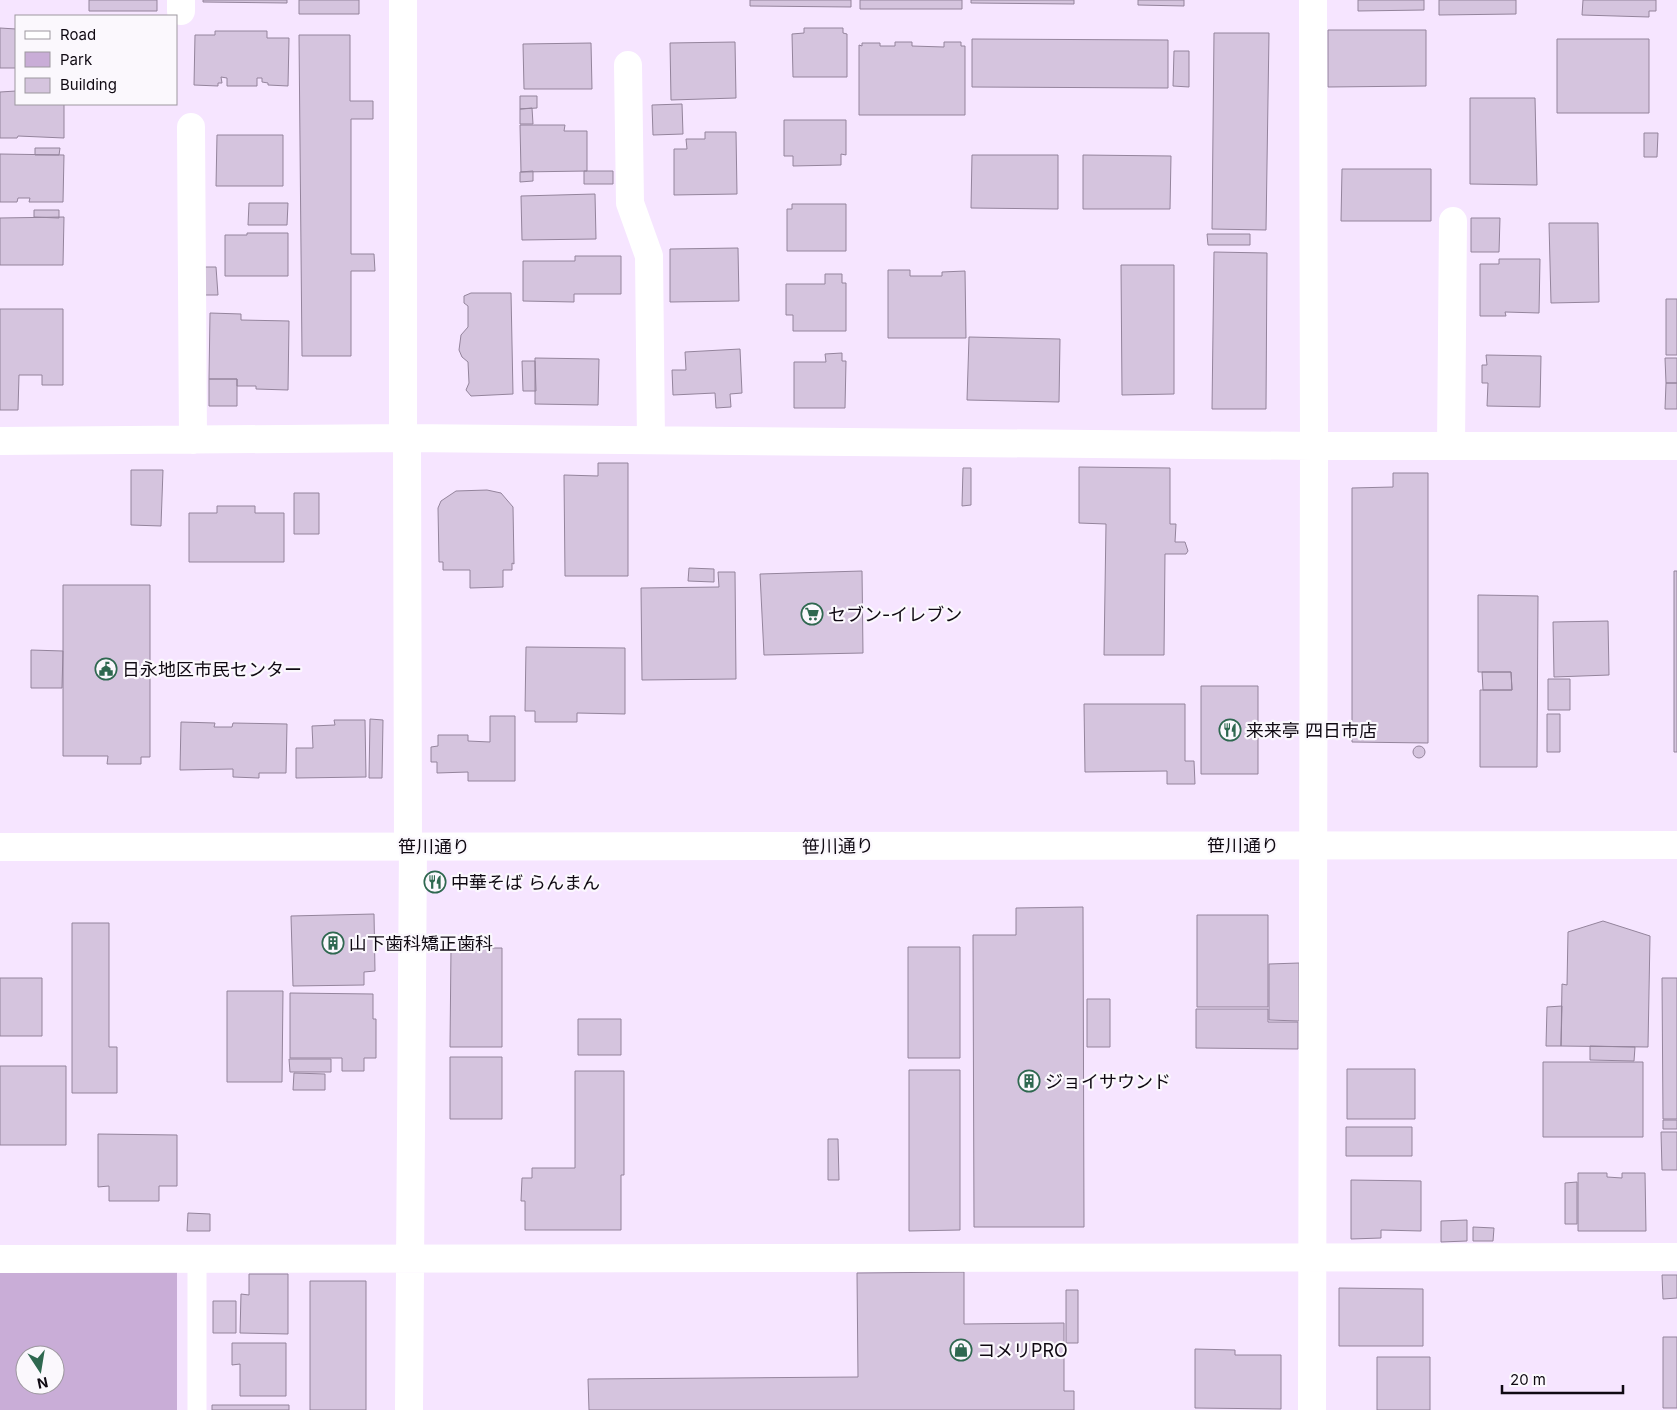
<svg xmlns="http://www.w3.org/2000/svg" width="1677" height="1410" viewBox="0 0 1677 1410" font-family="Inter,'Noto Sans JP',sans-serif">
	<rect width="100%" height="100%" fill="#f6e5ff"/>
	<path fill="#c9add7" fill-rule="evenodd" d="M 0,1271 L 177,1271 L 177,1410 L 0,1410 ZM 25,1355 L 55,1355 L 55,1385 L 25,1385 Z"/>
	<path fill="#d5c4de" stroke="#94849c" d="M 89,0 L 157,0 L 157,11 L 89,11 Z
		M 203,0 L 287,0 L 287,3 L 203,2 Z
		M 299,0 L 359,0 L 359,14 L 299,14 Z
		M 750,0 L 851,0 L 851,7 L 750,6 Z
		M 860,0 L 962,0 L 962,9 L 860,9 Z
		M 971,0 L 1074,0 L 1074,4 L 971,3 Z
		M 1138,0 L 1184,0 L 1184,6 L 1138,5 Z
		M 1358,0 L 1424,0 L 1424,10 L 1358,11 Z
		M 1439,0 L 1516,0 L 1516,14 L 1439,15 Z
		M 1583,0 L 1656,0 L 1656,11 L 1649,11 L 1649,17 L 1582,15 Z
		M 0,28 L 16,29 L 16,68 L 0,68 Z
		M 804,28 L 843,28 L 843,33 L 847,34 L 847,77 L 793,77 L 792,34 L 804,33 Z
		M 1328,30 L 1426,30 L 1426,86 L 1328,87 Z
		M 215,31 L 267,31 L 267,38 L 289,38 L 288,86 L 268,85 L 268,83 L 262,82 L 262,78 L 257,78 L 257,86 L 227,86 L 227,78 L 221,77 L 222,83 L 218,83 L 218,86 L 194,85 L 195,35 L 215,35 Z
		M 1214,33 L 1269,33 L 1266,230 L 1212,229 Z
		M 299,35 L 350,35 L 350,101 L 373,101 L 373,119 L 351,119 L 351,254 L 374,254 L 375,271 L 351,271 L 351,356 L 302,356 Z
		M 972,39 L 1168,40 L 1168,88 L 972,87 Z
		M 1557,39 L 1649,39 L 1649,113 L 1557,113 Z
		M 735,42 L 736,98 L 671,100 L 670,43 Z
		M 895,42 L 912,42 L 912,46 L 944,47 L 944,42 L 961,42 L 961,46 L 965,46 L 965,115 L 859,115 L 859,45 L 862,46 L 862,43 L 880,43 L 880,46 L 895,46 Z
		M 591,43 L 592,89 L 524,89 L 523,44 Z
		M 1174,51 L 1189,51 L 1189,87 L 1173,86 Z
		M 16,91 L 16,104 L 64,104 L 64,138 L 18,136 L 17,138 L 0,138 L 0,92 Z
		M 520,96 L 537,96 L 537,108 L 520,109 Z
		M 1470,98 L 1535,98 L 1537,185 L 1470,184 Z
		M 682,104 L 683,134 L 653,135 L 652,105 Z
		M 532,108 L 533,124 L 520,124 L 520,109 Z
		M 784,120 L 846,120 L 846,155 L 841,154 L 841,165 L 793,166 L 793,156 L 784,156 Z
		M 520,125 L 565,125 L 564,131 L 587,131 L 587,171 L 521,172 Z
		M 705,132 L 736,132 L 737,194 L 674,195 L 674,149 L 687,149 L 686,139 L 705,139 Z
		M 1644,133 L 1658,133 L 1657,157 L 1644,157 Z
		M 217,135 L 283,135 L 283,186 L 216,186 Z
		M 35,148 L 60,148 L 59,155 L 35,155 Z
		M 0,154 L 64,155 L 63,202 L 29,202 L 30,198 L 18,198 L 17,202 L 0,202 Z
		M 972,155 L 1058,155 L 1058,209 L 971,208 Z
		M 1083,155 L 1171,156 L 1170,209 L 1083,209 Z
		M 1342,169 L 1431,169 L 1431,221 L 1341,221 Z
		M 533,171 L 533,181 L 520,182 L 520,172 Z
		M 584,171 L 613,171 L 613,184 L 584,184 Z
		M 595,194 L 596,239 L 522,240 L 521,196 Z
		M 249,203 L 288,203 L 287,225 L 248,225 Z
		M 792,204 L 846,204 L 846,251 L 787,251 L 787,209 L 792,209 Z
		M 34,210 L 59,210 L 59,218 L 34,217 Z
		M 64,217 L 63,265 L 0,265 L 0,218 Z
		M 1471,218 L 1500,218 L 1499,252 L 1471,252 Z
		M 1549,223 L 1598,223 L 1599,302 L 1551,303 Z
		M 247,233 L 288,233 L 288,276 L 225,276 L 225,235 L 247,235 Z
		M 1207,234 L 1250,234 L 1250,245 L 1208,245 Z
		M 738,248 L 739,301 L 670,302 L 670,249 Z
		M 1214,252 L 1267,253 L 1266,409 L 1212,409 Z
		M 575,256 L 621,256 L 621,294 L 574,294 L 574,302 L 523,301 L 523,261 L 575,261 Z
		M 1499,259 L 1540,259 L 1539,313 L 1505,312 L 1506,316 L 1480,316 L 1480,264 L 1499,264 Z
		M 1121,265 L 1174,265 L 1174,394 L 1122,395 Z
		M 202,267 L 216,267 L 218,295 L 204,295 Z
		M 888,270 L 910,270 L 910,276 L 942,276 L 942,272 L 965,271 L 966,338 L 888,338 Z
		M 825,274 L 842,274 L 842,283 L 846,283 L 846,331 L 793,331 L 793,315 L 786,315 L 786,284 L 825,284 Z
		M 511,293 L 513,394 L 471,396 L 466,390 L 469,383 L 468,362 L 462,357 L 459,350 L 461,335 L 468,327 L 468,306 L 464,303 L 464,296 L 471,293 Z
		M 1666,299 L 1677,299 L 1677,355 L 1666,355 Z
		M 0,309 L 63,309 L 63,385 L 42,385 L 42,375 L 19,375 L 18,410 L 0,410 Z
		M 210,313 L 241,314 L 241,320 L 289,321 L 288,390 L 256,389 L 256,386 L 237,386 L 237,379 L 209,379 Z
		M 969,337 L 1060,339 L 1059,402 L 967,400 Z
		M 740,349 L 742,393 L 730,394 L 731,407 L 716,408 L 715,393 L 673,395 L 672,370 L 686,370 L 685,352 Z
		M 842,353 L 842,361 L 846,361 L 845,408 L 794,408 L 794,362 L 826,362 L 825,354 Z
		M 1486,355 L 1541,356 L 1540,407 L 1487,406 L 1488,383 L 1482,383 L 1482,365 L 1487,365 Z
		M 535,358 L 599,359 L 598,405 L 535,404 Z
		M 1665,358 L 1677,358 L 1677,383 L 1666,383 Z
		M 522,361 L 535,361 L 536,391 L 523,391 Z
		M 209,379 L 237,379 L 237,406 L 209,406 Z
		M 1666,383 L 1677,383 L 1677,409 L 1665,409 Z
		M 598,463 L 628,463 L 628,576 L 565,576 L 564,475 L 598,476 Z
		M 1079,467 L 1170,468 L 1170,524 L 1176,524 L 1175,542 L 1185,542 L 1188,551 L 1186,554 L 1165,554 L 1164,655 L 1104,655 L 1106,524 L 1079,523 Z
		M 963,468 L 971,468 L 971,505 L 962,506 Z
		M 131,470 L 163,470 L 161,526 L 131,525 Z
		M 1393,473 L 1428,473 L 1428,743 L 1352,742 L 1352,488 L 1393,487 Z
		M 487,490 L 501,493 L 513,507 L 514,564 L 512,563 L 512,570 L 503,570 L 503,587 L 470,588 L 470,570 L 443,570 L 443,562 L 439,562 L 438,508 L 441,501 L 456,491 Z
		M 294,493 L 319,493 L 319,534 L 294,534 Z
		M 217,506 L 255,506 L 255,513 L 284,513 L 284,562 L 189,562 L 189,513 L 217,513 Z
		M 689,568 L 714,569 L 714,582 L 688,581 Z
		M 862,571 L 863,653 L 764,655 L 760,574 Z
		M 1674,571 L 1677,571 L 1677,752 L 1674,752 Z
		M 718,572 L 735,572 L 736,679 L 642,680 L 641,588 L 719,587 Z
		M 63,585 L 150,585 L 150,757 L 141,757 L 141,764 L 107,764 L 108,756 L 63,756 Z
		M 1478,595 L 1538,596 L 1537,767 L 1480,767 L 1480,690 L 1512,690 L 1511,672 L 1478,672 Z
		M 1608,621 L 1609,675 L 1554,677 L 1553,622 Z
		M 526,647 L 625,648 L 625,714 L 577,713 L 577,722 L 535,722 L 535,711 L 525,711 Z
		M 31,650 L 63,651 L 62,688 L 31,688 Z
		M 1482,672 L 1511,672 L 1512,690 L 1483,690 Z
		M 1548,679 L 1570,679 L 1570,710 L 1548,710 Z
		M 1201,686 L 1258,686 L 1258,774 L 1201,774 Z
		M 1084,704 L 1185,704 L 1185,761 L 1194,761 L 1195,784 L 1167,784 L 1167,771 L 1085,772 Z
		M 1547,714 L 1560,714 L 1560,752 L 1547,752 Z
		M 490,716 L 515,716 L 515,781 L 468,781 L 468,772 L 437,773 L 437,762 L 431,762 L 431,747 L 438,746 L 438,735 L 468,735 L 468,741 L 490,742 Z
		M 370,719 L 383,720 L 382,778 L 369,778 Z
		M 334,720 L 365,720 L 366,777 L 296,778 L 296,748 L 313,748 L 312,726 L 335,725 Z
		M 181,722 L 215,723 L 214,727 L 232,727 L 233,723 L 287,724 L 286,773 L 259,773 L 259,778 L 233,777 L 233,769 L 180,770 Z
		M1413 752a6 6 0 1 1 12 0a6 6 0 1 1-12 0Z
		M 1083,907 L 1084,1227 L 974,1227 L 973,935 L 1016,935 L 1016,908 Z
		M 374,914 L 375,971 L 364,972 L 364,985 L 293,986 L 291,916 Z
		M 1197,915 L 1268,915 L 1268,1007 L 1197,1007 Z
		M 1603,921 L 1650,936 L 1648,1047 L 1561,1046 L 1562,984 L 1567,985 L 1568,932 Z
		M 72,923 L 109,923 L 109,1047 L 117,1047 L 117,1093 L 72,1093 Z
		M 908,947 L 960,947 L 960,1058 L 908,1058 Z
		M 451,948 L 502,948 L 502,1047 L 450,1047 Z
		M 1299,963 L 1299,1021 L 1269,1020 L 1269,964 Z
		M 0,978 L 42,978 L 42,1036 L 0,1036 Z
		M 1662,978 L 1677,978 L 1677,1119 L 1663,1119 Z
		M 227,991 L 283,991 L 282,1082 L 227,1082 Z
		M 290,993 L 373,994 L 373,1019 L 376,1019 L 376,1058 L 364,1058 L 364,1071 L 342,1071 L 342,1058 L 290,1058 Z
		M 1087,999 L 1110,999 L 1110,1047 L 1087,1047 Z
		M 1562,1006 L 1561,1046 L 1546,1046 L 1547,1007 Z
		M 1196,1009 L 1268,1009 L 1268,1022 L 1298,1022 L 1298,1049 L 1196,1048 Z
		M 578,1019 L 621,1019 L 621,1055 L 578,1055 Z
		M 1590,1046 L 1635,1047 L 1634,1061 L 1590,1060 Z
		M 450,1057 L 502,1057 L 502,1119 L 450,1119 Z
		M 289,1059 L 331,1059 L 331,1072 L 290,1072 Z
		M 1543,1062 L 1643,1062 L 1643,1137 L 1543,1137 Z
		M 0,1066 L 66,1066 L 66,1145 L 0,1145 Z
		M 1347,1069 L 1415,1069 L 1415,1119 L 1347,1119 Z
		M 909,1070 L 960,1070 L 960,1230 L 909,1231 Z
		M 575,1071 L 624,1071 L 624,1175 L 621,1175 L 621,1230 L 525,1230 L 525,1201 L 521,1201 L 522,1178 L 532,1178 L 532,1168 L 575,1168 Z
		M 294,1073 L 325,1074 L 325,1090 L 293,1090 Z
		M 1663,1120 L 1677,1120 L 1677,1129 L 1663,1129 Z
		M 1346,1127 L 1412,1127 L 1412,1156 L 1346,1156 Z
		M 1661,1132 L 1677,1132 L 1677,1170 L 1662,1170 Z
		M 98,1134 L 177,1135 L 177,1186 L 159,1186 L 159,1201 L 109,1201 L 109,1186 L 98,1187 Z
		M 828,1139 L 838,1139 L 839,1180 L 828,1180 Z
		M 1578,1173 L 1607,1173 L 1607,1177 L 1622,1178 L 1622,1173 L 1645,1173 L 1646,1231 L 1578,1231 Z
		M 1351,1180 L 1421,1181 L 1421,1231 L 1381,1230 L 1381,1238 L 1351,1239 Z
		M 1577,1182 L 1577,1224 L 1565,1224 L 1565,1183 Z
		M 188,1213 L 210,1214 L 210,1231 L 187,1231 Z
		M 1467,1220 L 1467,1241 L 1441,1242 L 1441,1221 Z
		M 1473,1227 L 1494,1228 L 1493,1241 L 1473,1241 Z
		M 964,1272 L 964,1324 L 1064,1323 L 1064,1391 L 1074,1391 L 1074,1410 L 589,1410 L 588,1379 L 858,1377 L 857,1273 Z
		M 249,1274 L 288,1274 L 288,1334 L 240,1333 L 241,1294 L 249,1295 Z
		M 1662,1275 L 1677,1275 L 1677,1298 L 1663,1299 Z
		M 310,1281 L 366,1281 L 366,1410 L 310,1410 Z
		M 1339,1288 L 1423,1289 L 1423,1346 L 1339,1346 Z
		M 1066,1290 L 1078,1290 L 1078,1343 L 1066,1343 Z
		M 213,1301 L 236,1301 L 236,1333 L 213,1333 Z
		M 1663,1337 L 1677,1337 L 1677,1408 L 1663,1408 Z
		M 232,1343 L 286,1343 L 286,1396 L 240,1396 L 240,1364 L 232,1365 Z
		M 1195,1349 L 1235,1350 L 1235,1355 L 1281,1355 L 1281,1409 L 1195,1408 Z
		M 1377,1357 L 1430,1357 L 1430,1410 L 1377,1410 Z
		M 212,1405 L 289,1405 L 289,1410 L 212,1410 Z"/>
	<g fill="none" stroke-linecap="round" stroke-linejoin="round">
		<path stroke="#fff" stroke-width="19" d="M 197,1410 L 197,1260"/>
		<path stroke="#fff" stroke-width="28" d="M 181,11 L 181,0
			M 628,65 L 630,203 L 649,256 L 651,440
			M 191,127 L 193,440
			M 403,438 L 403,0
			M 407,438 L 408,846
			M 0,441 L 407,438 L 1314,446 L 1677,446
			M 1451,445 L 1453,221
			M 0,1259 L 1677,1257
			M 409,1410 L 413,846
			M 1312,1410 L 1314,446 L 1313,0"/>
		<path stroke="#fff" stroke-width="28" d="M 0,847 L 1677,845"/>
	</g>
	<defs>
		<g id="supermarket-ring" transform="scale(1.125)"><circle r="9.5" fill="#fbf8fd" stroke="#2f6850" stroke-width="1.5"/><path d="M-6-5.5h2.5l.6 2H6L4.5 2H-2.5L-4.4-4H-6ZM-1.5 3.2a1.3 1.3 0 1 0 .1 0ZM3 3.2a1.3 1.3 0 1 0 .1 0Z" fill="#2f6850"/></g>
		<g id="civic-ring" transform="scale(1.125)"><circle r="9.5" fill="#fbf8fd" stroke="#2f6850" stroke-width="1.5"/><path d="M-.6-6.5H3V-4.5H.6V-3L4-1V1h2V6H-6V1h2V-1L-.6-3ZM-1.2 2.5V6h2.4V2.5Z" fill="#2f6850"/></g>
		<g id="restaurant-ring" transform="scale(1.125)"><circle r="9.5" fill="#fbf8fd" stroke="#2f6850" stroke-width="1.5"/><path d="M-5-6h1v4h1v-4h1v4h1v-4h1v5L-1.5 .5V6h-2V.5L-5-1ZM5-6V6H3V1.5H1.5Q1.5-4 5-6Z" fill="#2f6850"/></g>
		<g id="building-ring" transform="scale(1.125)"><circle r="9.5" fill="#fbf8fd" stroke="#2f6850" stroke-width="1.5"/><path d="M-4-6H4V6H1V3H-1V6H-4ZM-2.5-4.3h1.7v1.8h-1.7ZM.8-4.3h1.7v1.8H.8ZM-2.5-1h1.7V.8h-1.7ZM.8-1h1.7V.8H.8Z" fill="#2f6850"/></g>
		<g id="shop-ring" transform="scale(1.125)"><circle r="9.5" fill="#fbf8fd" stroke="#2f6850" stroke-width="1.5"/><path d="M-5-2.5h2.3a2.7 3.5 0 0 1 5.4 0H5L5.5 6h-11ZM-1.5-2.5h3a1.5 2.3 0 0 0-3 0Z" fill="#2f6850"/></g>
	</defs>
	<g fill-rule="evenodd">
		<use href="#supermarket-ring" x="812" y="614"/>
		<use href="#civic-ring" x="106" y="669"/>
		<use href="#restaurant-ring" x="1230" y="730"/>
		<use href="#restaurant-ring" x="435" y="882"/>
		<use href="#building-ring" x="333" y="943"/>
		<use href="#building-ring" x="1029" y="1081"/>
		<use href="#shop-ring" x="961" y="1350"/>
	</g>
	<g text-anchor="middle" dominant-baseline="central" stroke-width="4.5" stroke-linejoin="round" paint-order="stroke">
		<g font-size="18" fill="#0f0912" stroke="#fbf8fd" text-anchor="start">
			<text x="828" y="614">セブン-イレブン</text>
			<text x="122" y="669">日永地区市民センター</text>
			<text x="1246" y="730">来来亭 四日市店</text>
			<text x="451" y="882">中華そば らんまん</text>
			<text x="349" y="943">山下歯科矯正歯科</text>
			<text x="1045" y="1081">ジョイサウンド</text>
			<text x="977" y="1350">コメリPRO</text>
		</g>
		<g font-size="18" fill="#0f0912" stroke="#fbf8fd">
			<text x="1243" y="845">笹川通り</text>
			<text x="434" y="846">笹川通り</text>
			<text transform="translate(838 846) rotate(-1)">笹川通り</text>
		</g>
	</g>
	<rect x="15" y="15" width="162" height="90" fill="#fbf8fd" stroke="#9d989f"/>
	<rect x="25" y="31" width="25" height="8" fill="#ffffff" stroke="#9d989f"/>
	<text x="60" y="40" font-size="15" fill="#0f0912">Road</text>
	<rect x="25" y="52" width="25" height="15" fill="#c9add7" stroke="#9d989f"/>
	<text x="60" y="65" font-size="15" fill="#0f0912">Park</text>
	<rect x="25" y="78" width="25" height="15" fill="#d5c4de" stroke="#9d989f"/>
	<text x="60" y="90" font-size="15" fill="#0f0912">Building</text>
	<g transform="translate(40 1370) rotate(168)"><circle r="24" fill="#fbf8fd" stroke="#9d989f"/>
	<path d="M0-4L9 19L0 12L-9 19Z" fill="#2f6850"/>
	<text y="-8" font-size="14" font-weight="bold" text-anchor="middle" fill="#0f0912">N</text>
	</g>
	<path d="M1502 1385v8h121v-8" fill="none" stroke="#0f0912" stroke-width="2.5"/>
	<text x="1510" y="1385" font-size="15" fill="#0f0912" stroke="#fbf8fd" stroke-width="4" paint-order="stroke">20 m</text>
</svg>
